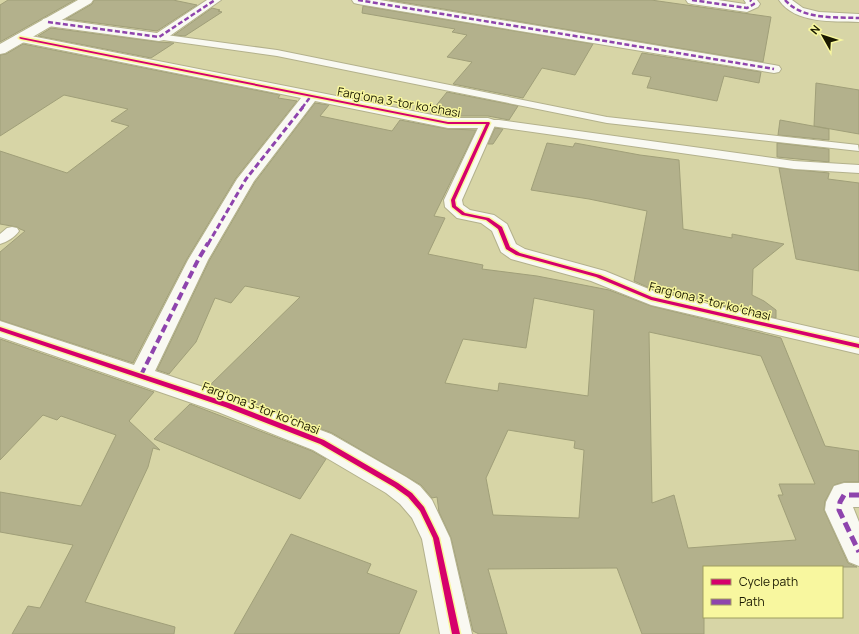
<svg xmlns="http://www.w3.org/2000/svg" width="859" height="634" viewBox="0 0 859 634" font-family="Manrope,sans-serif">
	<rect width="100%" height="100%" fill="#d7d5a6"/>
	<path fill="#b3b18c" stroke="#a09f79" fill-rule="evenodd" d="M 8,0 L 75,0 L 0,42 L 0,5 Z
		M 94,0 L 173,0 L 197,5 L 157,31 L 66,19 L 92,4 Z
		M 389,0 L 651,0 L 771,17 L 763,62 Z
		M 363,6 L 593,44 L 575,75 L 542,68 L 523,98 L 453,84 L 472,62 L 447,57 L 467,35 L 452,32 L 455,29 L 362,13 Z
		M 212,8 L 220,10 L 218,11 L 222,12 L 185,36 L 174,35 Z
		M 51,28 L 159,42 L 174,43 L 151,58 L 38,36 Z
		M 23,44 L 280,95 L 278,98 L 297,101 L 236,178 L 187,259 L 133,363 L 0,320 L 0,252 L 25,231 L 20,229 L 17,227 L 0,224 L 0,151 L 67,173 L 129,126 L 111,121 L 128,109 L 64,95 L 0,136 L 0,55 L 6,54 Z
		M 642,53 L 761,72 L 759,83 L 724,76 L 717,101 L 649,88 L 647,88 L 651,77 L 632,74 Z
		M 816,83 L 859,90 L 859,134 L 814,126 Z
		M 447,92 L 518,106 L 509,120 L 488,116 L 448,116 L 430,113 Z
		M 315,103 L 329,105 L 320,116 L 392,131 L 400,120 L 448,129 L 476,130 L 434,216 L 445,218 L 428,254 L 483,265 L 482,269 L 537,276 L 609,290 L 651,306 L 781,338 L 825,446 L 859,451 L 859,482 L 844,482 L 834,485 L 825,501 L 824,510 L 848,563 L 857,567 L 704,567 L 704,634 L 642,634 L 617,568 L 488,569 L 507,634 L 479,634 L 473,631 L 451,538 L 439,512 L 437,497 L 432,498 L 421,485 L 332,433 L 208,387 L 300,297 L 245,286 L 231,303 L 215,298 L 196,342 L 169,374 L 157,370 L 209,261 L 255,182 ZM 534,298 L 594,310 L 588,396 L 499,383 L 498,391 L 445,383 L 463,339 L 526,348 ZM 649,332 L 761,356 L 815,484 L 779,484 L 783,495 L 778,495 L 796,540 L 688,548 L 674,495 L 652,503 ZM 508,430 L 575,441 L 574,448 L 584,450 L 579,518 L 493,515 L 486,478 Z
		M 780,120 L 829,129 L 829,140 L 778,135 Z
		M 495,128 L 503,129 L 493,144 L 488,144 Z
		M 547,143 L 573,147 L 575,143 L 640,155 L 679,160 L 683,229 L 732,238 L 732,234 L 784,244 L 753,269 L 752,295 L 764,301 L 776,310 L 776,318 L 656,291 L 634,281 L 647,211 L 589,199 L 531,190 Z
		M 777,143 L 829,149 L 829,162 L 777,157 Z
		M 779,168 L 829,173 L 828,179 L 859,183 L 859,271 L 796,259 Z
		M 0,339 L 154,392 L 129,421 L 160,450 L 153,448 L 148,467 L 85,602 L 175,627 L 174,634 L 12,634 L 28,606 L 40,608 L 73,545 L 0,532 L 0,492 L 81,506 L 116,435 L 61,416 L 57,420 L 43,415 L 0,460 Z
		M 190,404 L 312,451 L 326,459 L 300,499 L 154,439 Z
		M 291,534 L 371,564 L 367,573 L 417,591 L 399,634 L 234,634 Z"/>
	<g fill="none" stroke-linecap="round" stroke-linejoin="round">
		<g stroke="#b3b18c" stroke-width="2">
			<path id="lane" d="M 159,34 L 277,50 L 607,117 L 858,145 L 859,151 L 607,123 L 277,56 L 156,39 L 154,37 Z
				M 488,120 L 499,120 L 794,161 L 859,165 L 859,173 L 794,169 L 484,125 L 483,123 L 484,121 Z
				M 12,227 L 17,228 L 19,231 C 15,237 7,242 0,244 L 0,234 L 7,228 Z"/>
		</g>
		<g stroke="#b3b18c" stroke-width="2">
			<path id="street" d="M 207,0 L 221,0 L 164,40 L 159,41 L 48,26 L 43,25 L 42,22 L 43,19 L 48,18 L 157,33 Z
				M 352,0 L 380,0 L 774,65 L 779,66 L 781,69 L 779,72 L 774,73 L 358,4 L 354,3 Z
				M 686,0 L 718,0 L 745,4 L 746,3 L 744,0 L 757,0 L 760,4 L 758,7 L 747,12 L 692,4 L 688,3 Z
				M 779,0 L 792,0 L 803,8 L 819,12 L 859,14 L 859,22 C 833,21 795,24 779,0 Z
				M 21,34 L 448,118 L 488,118 L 494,120 L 496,123 L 462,200 L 463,205 L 470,210 L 494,215 L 507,224 L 516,244 L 525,249 L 605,271 L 656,292 L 859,338 L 859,354 L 651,305 L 591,281 L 511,259 L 501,252 L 492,231 L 481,223 L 457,218 L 445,207 L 444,200 L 478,128 L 448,128 L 315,101 L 254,181 L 208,260 L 155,371 L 236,398 L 331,434 L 406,477 L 420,486 L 432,500 L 450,538 L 472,634 L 440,634 L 422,539 L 412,518 L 400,504 L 386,493 L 313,450 L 218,412 L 0,337 L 0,321 L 134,365 L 188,260 L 237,179 L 301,98 L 16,41 L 14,38 L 16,35 Z
				M 844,483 L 859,483 L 859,507 L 853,507 L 859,522 L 859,566 L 849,562 L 825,510 L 826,502 L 834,486 Z"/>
		</g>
		<g stroke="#b3b18c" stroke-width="2">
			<path id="secondary" d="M 78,0 L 93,0 L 91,3 L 5,53 L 0,54 L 0,44 Z"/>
		</g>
		<use href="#lane" fill="#f9f9f2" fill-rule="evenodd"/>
		<use href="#street" fill="#f9f9f2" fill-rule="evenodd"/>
		<use href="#secondary" fill="#f9f9f2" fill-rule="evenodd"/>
		<path stroke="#8e44ad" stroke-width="2.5" stroke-dasharray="5 2.5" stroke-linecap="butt" d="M 358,0 L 774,69
			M 692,0 L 747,8 L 754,4 L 750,0
			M 785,0 C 803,20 834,17 859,18
			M 48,22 L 159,37 L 215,0
			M 302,108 L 311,96"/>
		<path stroke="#8e44ad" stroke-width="3" stroke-dasharray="6 3" stroke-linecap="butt" d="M 208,244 L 246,179 L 303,107"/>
		<path stroke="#8e44ad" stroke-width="4" stroke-dasharray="8 4" stroke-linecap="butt" d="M 141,375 L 198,260 L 208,243"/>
		<path stroke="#8e44ad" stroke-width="5" stroke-dasharray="10 5" stroke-linecap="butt" d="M 859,495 L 844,495 L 840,502 L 839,510 L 859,552"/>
		<g stroke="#f8f79f" stroke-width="3">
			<path id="cycleway" d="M 20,37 L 448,122 L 489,122 L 490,123 L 455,200 L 456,206 L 465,213 L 489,218 L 502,227 L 510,247 L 520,253 L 600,275 L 652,297 L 859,344 L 859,348 L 651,300 L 596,277 L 516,255 L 506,249 L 498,229 L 486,220 L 462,215 L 452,207 L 451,200 L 486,124 L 448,124 L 21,39 L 19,38 Z
				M 0,327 L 229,403 L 324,440 L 398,483 L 412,493 L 424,507 L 439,538 L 460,634 L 452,634 L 433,538 L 420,511 L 408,497 L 394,487 L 320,444 L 225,407 L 0,331 Z"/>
		</g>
		<use href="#cycleway" fill="#d6006c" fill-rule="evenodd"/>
	</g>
	<g text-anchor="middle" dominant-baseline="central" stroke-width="3" stroke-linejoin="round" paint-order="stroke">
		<g font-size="12" fill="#1a1901" stroke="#f8f79f">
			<text transform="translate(399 102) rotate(10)">Fargʻona 3-tor koʻchasi</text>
			<text transform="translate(710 301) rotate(14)">Fargʻona 3-tor koʻchasi</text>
			<text transform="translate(261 408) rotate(21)">Fargʻona 3-tor koʻchasi</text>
		</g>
	</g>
	<rect x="703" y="566" width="140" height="52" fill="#f8f79f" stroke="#9f9e60"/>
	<rect x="711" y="579" width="20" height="6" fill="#d6006c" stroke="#9f9e60"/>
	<text x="739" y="586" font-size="12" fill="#1a1901">Cycle path</text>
	<rect x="711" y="599" width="20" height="6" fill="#8e44ad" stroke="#9f9e60"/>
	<text x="739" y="606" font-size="12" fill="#1a1901">Path</text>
	<g transform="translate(823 36) rotate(309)" stroke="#f8f79f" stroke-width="3" paint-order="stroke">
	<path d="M0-3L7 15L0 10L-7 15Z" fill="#1a1901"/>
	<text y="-6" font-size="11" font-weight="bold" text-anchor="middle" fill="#1a1901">N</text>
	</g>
</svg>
